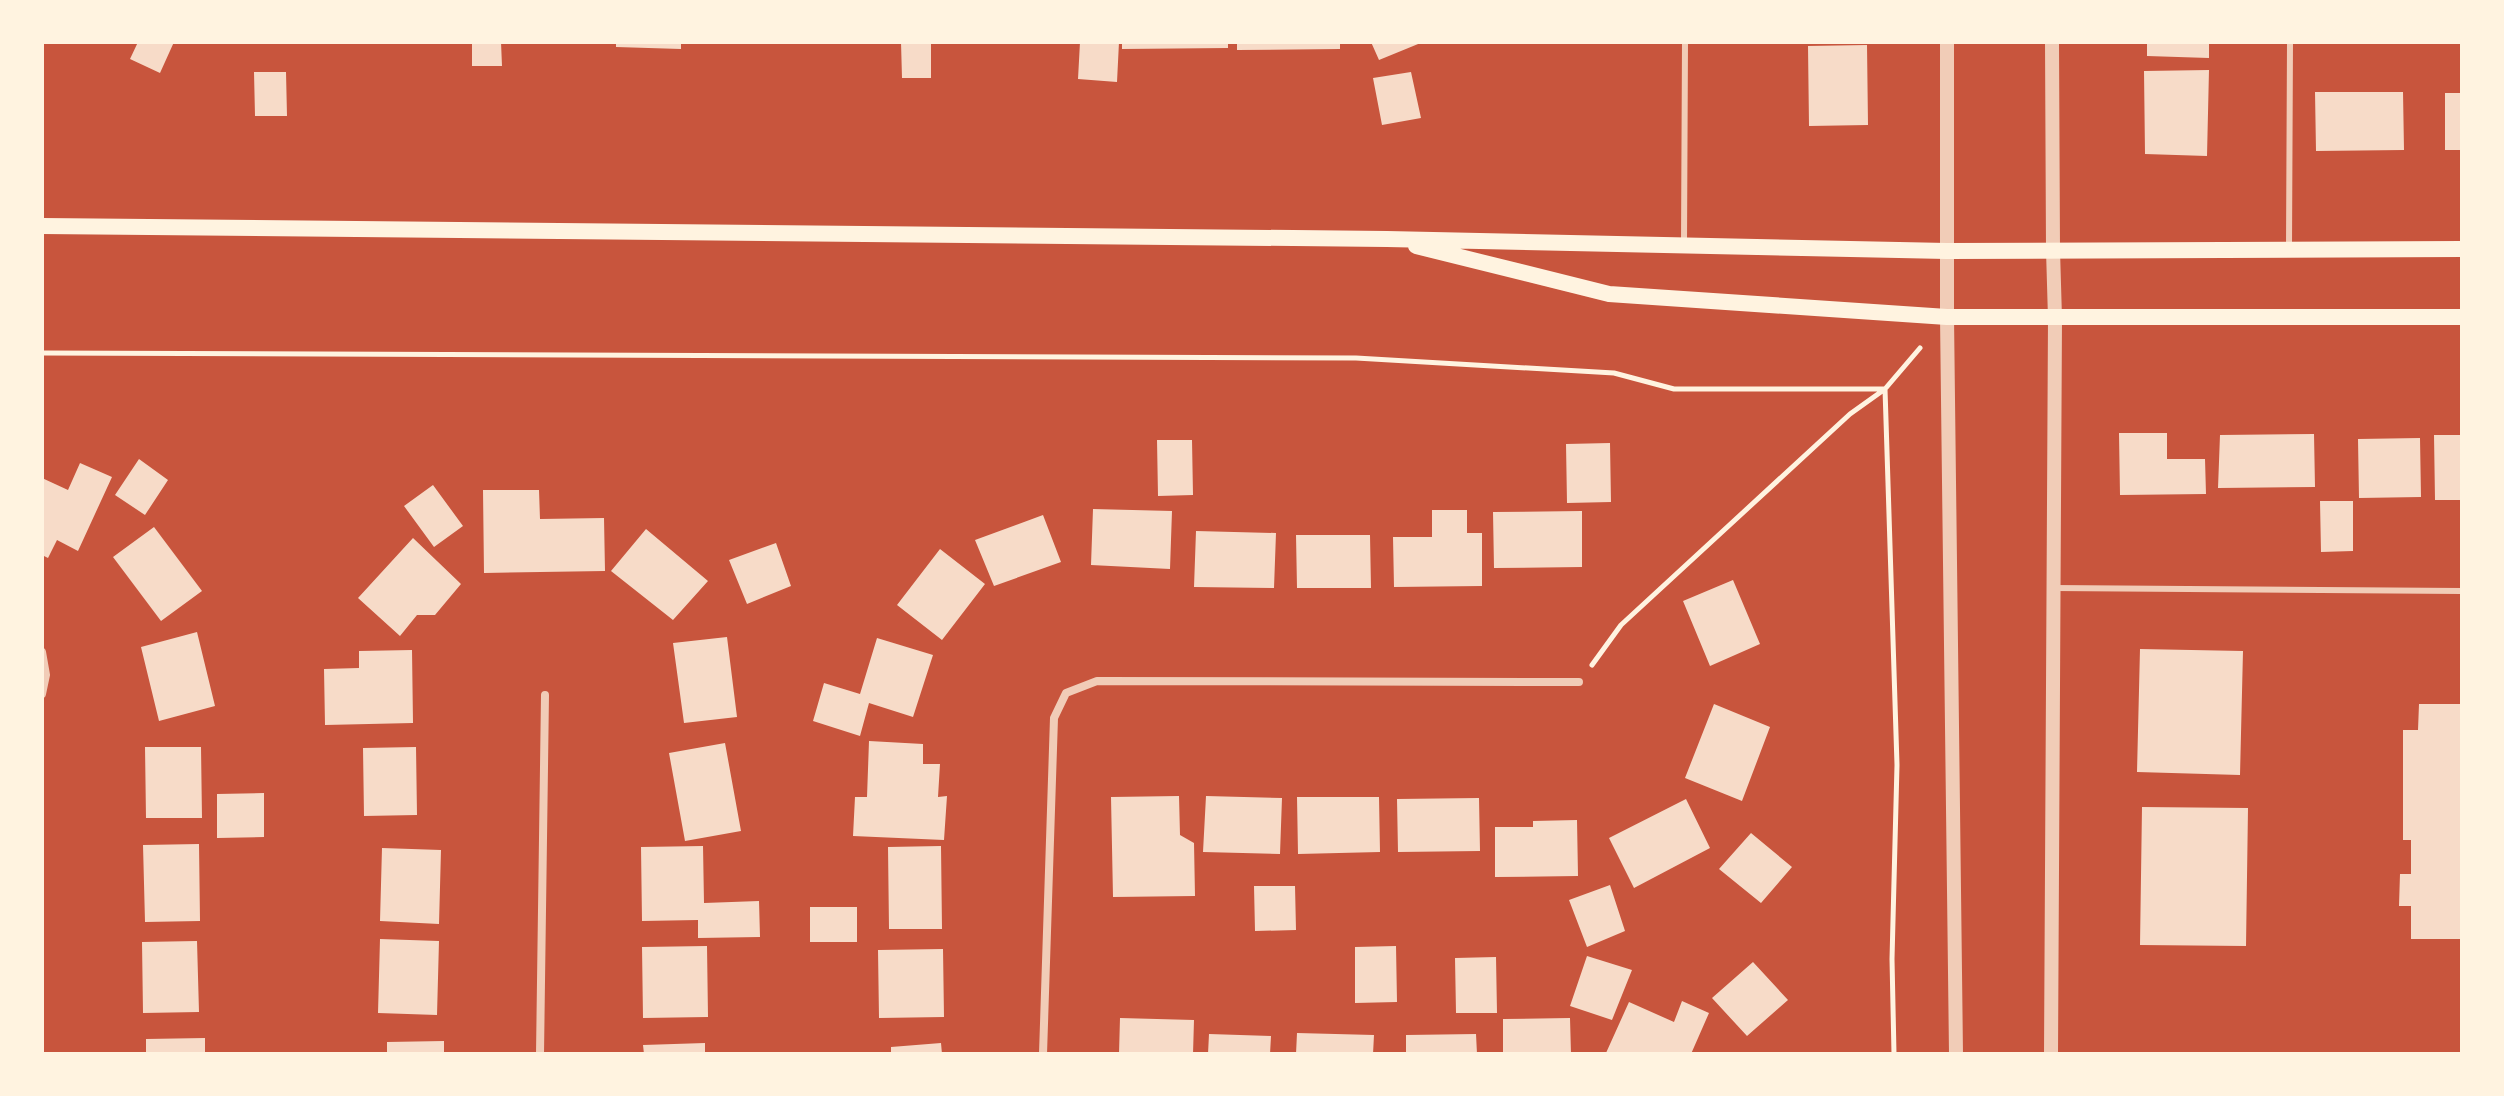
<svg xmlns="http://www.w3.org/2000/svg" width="2504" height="1096" viewBox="0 0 2504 1096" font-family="'Zilla Slab',serif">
	<rect width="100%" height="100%" fill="#c8553d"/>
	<path fill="#f7dbc8" d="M 138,42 L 174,42 L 160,73 L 130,59 Z
		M 472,42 L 501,42 L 502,66 L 472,66 Z
		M 616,42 L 681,42 L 681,49 L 616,47 Z
		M 901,42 L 931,42 L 931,78 L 902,78 Z
		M 1080,42 L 1119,42 L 1117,82 L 1078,79 Z
		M 1122,42 L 1228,42 L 1228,48 L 1122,49 Z
		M 1237,42 L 1340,42 L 1340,49 L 1237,50 Z
		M 1371,42 L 1423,42 L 1379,60 Z
		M 2147,42 L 2209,42 L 2209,58 L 2147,56 Z
		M 1867,45 L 1868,125 L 1809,126 L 1808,46 Z
		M 2209,70 L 2207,156 L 2145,154 L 2144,71 Z
		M 254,72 L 286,72 L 287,116 L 255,116 Z
		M 1411,72 L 1421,118 L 1382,125 L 1373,78 Z
		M 2315,92 L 2403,92 L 2404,150 L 2316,151 Z
		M 2445,93 L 2462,93 L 2462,150 L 2445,150 Z
		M 2119,433 L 2167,433 L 2167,459 L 2205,459 L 2206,494 L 2120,495 Z
		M 2314,434 L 2315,487 L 2218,488 L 2220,435 Z
		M 2434,435 L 2462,435 L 2462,500 L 2435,500 Z
		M 2420,438 L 2421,497 L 2359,498 L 2358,439 Z
		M 1157,440 L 1192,440 L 1193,495 L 1158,496 Z
		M 1610,443 L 1611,502 L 1567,503 L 1566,444 Z
		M 139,459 L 168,480 L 145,515 L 115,495 Z
		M 80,463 L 112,477 L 78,551 L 57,540 L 48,558 L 42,555 L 42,478 L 68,490 Z
		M 433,485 L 463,526 L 434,547 L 404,506 Z
		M 483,490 L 539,490 L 540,519 L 604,518 L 605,571 L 484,573 Z
		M 2320,501 L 2353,501 L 2353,551 L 2321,552 Z
		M 1093,509 L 1172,511 L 1170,569 L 1091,565 Z
		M 1432,510 L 1467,510 L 1467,533 L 1482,533 L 1482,586 L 1394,587 L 1393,537 L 1432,537 Z
		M 1582,511 L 1582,567 L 1494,568 L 1493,512 Z
		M 1043,515 L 1061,562 L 994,586 L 975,540 Z
		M 154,527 L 202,591 L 161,621 L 113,557 Z
		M 646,529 L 708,581 L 673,620 L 611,571 Z
		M 1196,531 L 1276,533 L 1274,588 L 1194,587 Z
		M 1296,535 L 1370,535 L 1371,588 L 1297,588 Z
		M 413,538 L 461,584 L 435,615 L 417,615 L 400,636 L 358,598 Z
		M 776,543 L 791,586 L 747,604 L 729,560 Z
		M 940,549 L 985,584 L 942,640 L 897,605 Z
		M 1733,580 L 1760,644 L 1710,666 L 1683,601 Z
		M 197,632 L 215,706 L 159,721 L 141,647 Z
		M 727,637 L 737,717 L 684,723 L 673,643 Z
		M 877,638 L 933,655 L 913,717 L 869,703 L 860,736 L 813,721 L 824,683 L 860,694 Z
		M 2140,649 L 2243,651 L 2240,775 L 2137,772 Z
		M 412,650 L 413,723 L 325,725 L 324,669 L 359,668 L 359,651 Z
		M 1714,704 L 1770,727 L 1742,801 L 1685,778 Z
		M 2419,704 L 2462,704 L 2462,939 L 2411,939 L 2411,906 L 2399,906 L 2400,874 L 2411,874 L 2411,840 L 2403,840 L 2403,730 L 2418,730 Z
		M 869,741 L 923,744 L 923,764 L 940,764 L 938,797 L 947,796 L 944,840 L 853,836 L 855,797 L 867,797 Z
		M 725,743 L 741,831 L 685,841 L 669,753 Z
		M 145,747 L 201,747 L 202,818 L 146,818 Z
		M 416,747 L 417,815 L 364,816 L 363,748 Z
		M 264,793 L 264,837 L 217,838 L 217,794 Z
		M 1179,796 L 1180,835 L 1194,843 L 1195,896 L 1113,897 L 1111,797 Z
		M 1206,796 L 1282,798 L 1280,854 L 1203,852 Z
		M 1297,797 L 1379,797 L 1380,852 L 1298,854 Z
		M 1479,798 L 1480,851 L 1398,852 L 1397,799 Z
		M 1686,799 L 1710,848 L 1634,888 L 1609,838 Z
		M 2142,807 L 2248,808 L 2246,946 L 2140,945 Z
		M 1577,820 L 1578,876 L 1495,877 L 1495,827 L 1533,827 L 1533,821 Z
		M 1751,833 L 1792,867 L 1761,903 L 1719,869 Z
		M 199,844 L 200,921 L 145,922 L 143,845 Z
		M 703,846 L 704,903 L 759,901 L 760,937 L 698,938 L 698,920 L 642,921 L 641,847 Z
		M 941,846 L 942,929 L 889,929 L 888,847 Z
		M 382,848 L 441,850 L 439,924 L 380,921 Z
		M 1610,885 L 1625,931 L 1587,947 L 1569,900 Z
		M 1254,886 L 1295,886 L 1296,930 L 1255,931 Z
		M 810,907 L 857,907 L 857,942 L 810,942 Z
		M 380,939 L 439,941 L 437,1015 L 378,1013 Z
		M 197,941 L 199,1012 L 143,1013 L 142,942 Z
		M 707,946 L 708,1017 L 643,1018 L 642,947 Z
		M 1396,946 L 1397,1002 L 1355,1003 L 1355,947 Z
		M 943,949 L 944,1017 L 879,1018 L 878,950 Z
		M 1587,956 L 1632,970 L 1612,1020 L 1570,1006 Z
		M 1496,957 L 1497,1013 L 1456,1013 L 1455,958 Z
		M 1753,962 L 1788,1000 L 1747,1036 L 1712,998 Z
		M 1682,1001 L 1709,1013 L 1691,1054 L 1606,1053 L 1629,1002 L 1674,1022 Z
		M 1120,1018 L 1194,1020 L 1193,1054 L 1119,1054 Z
		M 1570,1018 L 1571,1054 L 1503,1054 L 1503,1019 Z
		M 1297,1033 L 1374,1035 L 1373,1054 L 1296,1054 Z
		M 1209,1034 L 1271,1036 L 1270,1054 L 1208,1054 Z
		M 1476,1034 L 1477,1054 L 1406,1054 L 1406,1035 Z
		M 205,1038 L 205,1054 L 146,1054 L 146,1039 Z
		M 444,1041 L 444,1054 L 387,1054 L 387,1042 Z
		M 705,1043 L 705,1054 L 644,1054 L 643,1045 Z
		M 941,1043 L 942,1054 L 891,1054 L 891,1047 Z"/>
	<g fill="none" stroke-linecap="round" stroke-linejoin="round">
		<path stroke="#fff3e0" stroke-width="5" d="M 42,353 L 1356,358 L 1614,373 L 1674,389 L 1885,389 L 1897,765 L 1892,959 L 1894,1054
			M 1592,665 L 1621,625 L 1850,414 L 1885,389 L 1920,348"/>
		<path stroke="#f1ccb7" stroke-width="6" d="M 1684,242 L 1685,42
			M 2289,246 L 2290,42
			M 2053,588 L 2462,591"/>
		<path stroke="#f1ccb7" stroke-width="8" d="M 42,652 L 46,675 L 42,694
			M 540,1054 L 545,695
			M 1043,1054 L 1054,718 L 1066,693 L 1097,681 L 1579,682"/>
		<path stroke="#f1ccb7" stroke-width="14" d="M 1947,42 L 1947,317 L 1956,1054
			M 2051,1054 L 2055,318 L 2053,250 L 2052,42"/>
		<path stroke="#fff3e0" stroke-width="16" d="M 42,226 L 1387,239 L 1947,251 L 2462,249
			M 1416,246 L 1609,294 L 1947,317 L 2462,317"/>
	</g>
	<rect width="2504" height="1096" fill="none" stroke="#fff3e0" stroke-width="88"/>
</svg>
